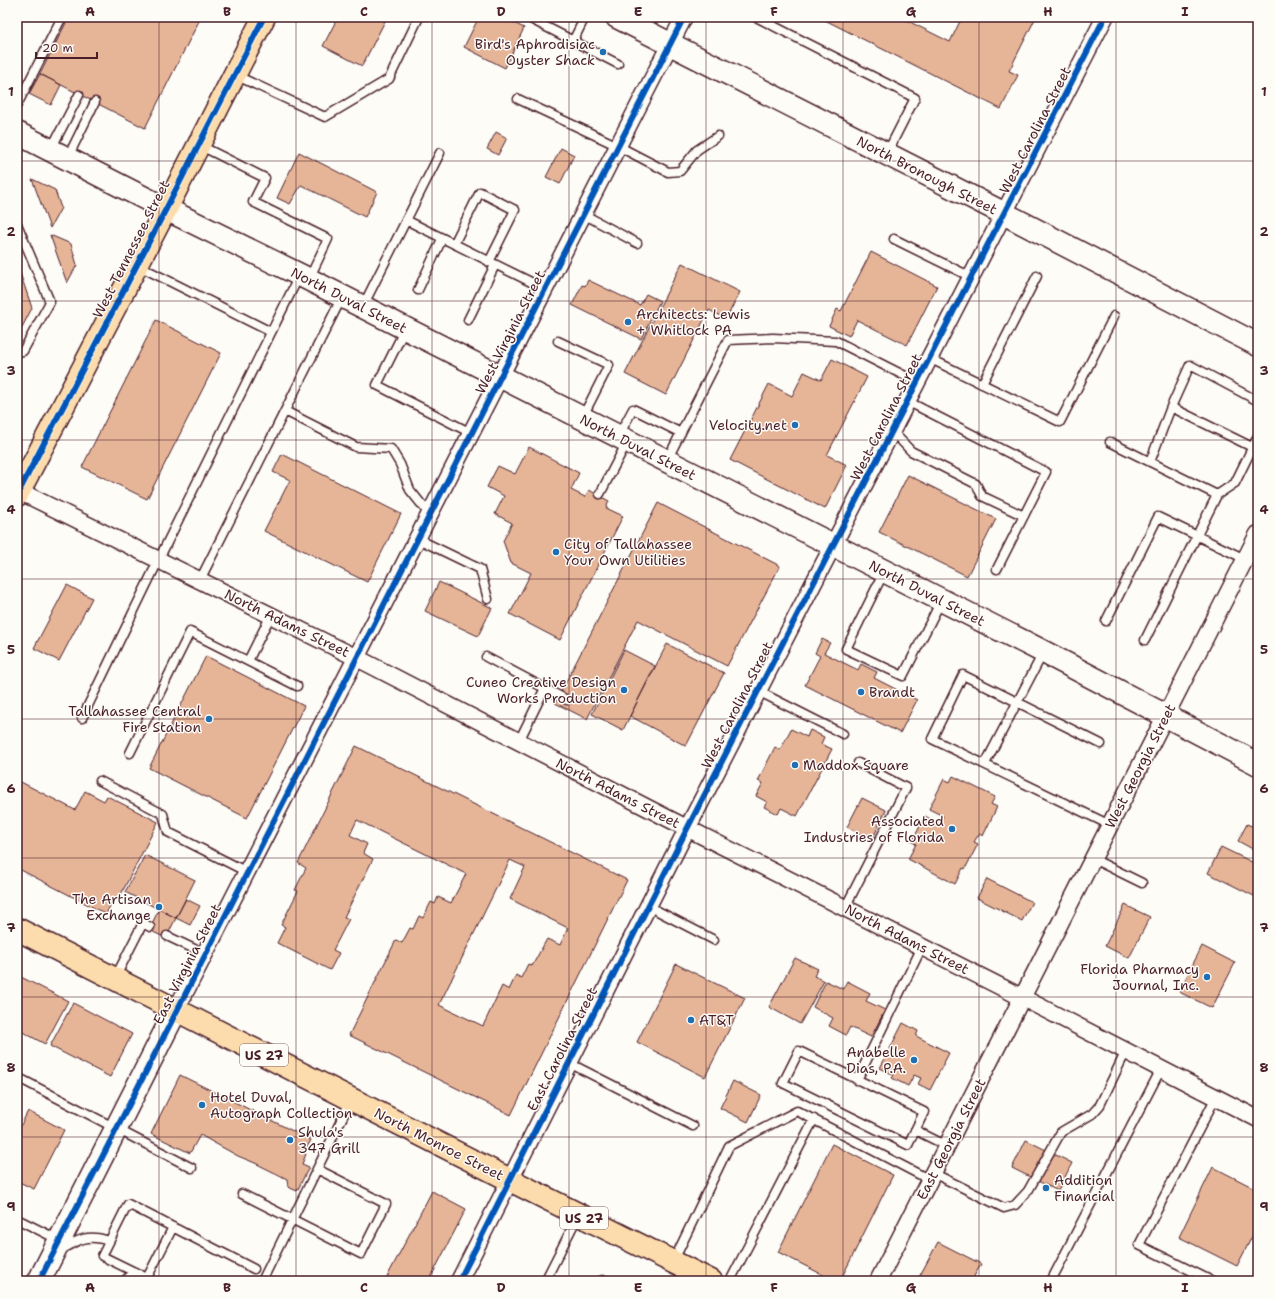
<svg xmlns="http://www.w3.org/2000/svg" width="1275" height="1298" viewBox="0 0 1275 1298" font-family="'Shantell Sans',sans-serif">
	<rect width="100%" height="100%" fill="#fdfcf7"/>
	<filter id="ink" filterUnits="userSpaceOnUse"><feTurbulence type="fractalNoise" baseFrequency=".025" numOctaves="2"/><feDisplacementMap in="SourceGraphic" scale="8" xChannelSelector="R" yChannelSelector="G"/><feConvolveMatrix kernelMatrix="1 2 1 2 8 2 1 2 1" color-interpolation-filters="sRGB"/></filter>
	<g filter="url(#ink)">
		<path fill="#e6b598" stroke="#4a1f2b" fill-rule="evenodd" d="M 69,17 L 201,17 L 145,128 L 40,74 Z
			M 338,17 L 387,17 L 362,66 L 323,46 Z
			M 479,17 L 502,17 L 524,28 L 505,68 L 464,47 Z
			M 819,17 L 900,17 L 950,42 L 962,17 L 1036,17 L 1009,71 L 1018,75 L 1001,109 Z
			M 40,74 L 61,85 L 51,105 L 29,94 Z
			M 496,132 L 507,138 L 498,155 L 487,149 Z
			M 561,148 L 574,155 L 560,184 L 546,177 Z
			M 299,152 L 377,192 L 365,217 L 301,185 L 290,204 L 277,198 Z
			M 32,179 L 55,190 L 61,208 L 50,228 Z
			M 50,235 L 71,244 L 77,265 L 67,283 Z
			M 871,252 L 937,286 L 907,345 L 857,320 L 849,336 L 829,326 L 837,309 L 841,311 Z
			M 682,263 L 740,292 L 726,319 L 709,310 L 666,395 L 625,374 Z
			M 17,264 L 32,308 L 17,337 Z
			M 588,280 L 640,305 L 646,294 L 660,301 L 641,339 L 572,305 L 582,285 L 585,286 Z
			M 156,320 L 221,353 L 147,499 L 82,467 Z
			M 832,359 L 867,377 L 827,455 L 847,465 L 825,509 L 730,460 L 769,384 L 792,396 L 804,372 L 821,380 Z
			M 529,447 L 579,473 L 571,490 L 585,497 L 589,490 L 609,501 L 606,508 L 623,516 L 560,640 L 510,614 L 531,573 L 511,563 L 503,541 L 512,523 L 495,514 L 504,496 L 487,487 L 498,466 L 515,474 Z
			M 282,454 L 401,514 L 367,582 L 264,531 L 290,480 L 273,472 Z
			M 908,475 L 996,519 L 967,576 L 879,532 Z
			M 658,503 L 780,566 L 727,666 L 638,620 L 587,719 L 555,703 Z
			M 439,582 L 492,608 L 478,636 L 425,611 Z
			M 67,585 L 92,598 L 59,661 L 34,648 Z
			M 822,639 L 830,643 L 824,653 L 858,670 L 861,664 L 877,672 L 874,678 L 917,700 L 900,733 L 805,685 L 820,656 L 815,653 Z
			M 667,644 L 724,673 L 686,746 L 630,716 Z
			M 624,650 L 655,666 L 623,730 L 592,714 Z
			M 206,656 L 304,706 L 247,818 L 149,768 Z
			M 791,729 L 807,737 L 810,730 L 824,737 L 821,744 L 832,749 L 797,816 L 781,808 L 778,814 L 764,807 L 767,802 L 756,796 L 763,783 L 758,781 L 775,747 L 780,750 Z
			M 356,746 L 627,880 L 511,1115 L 349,1035 L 396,940 L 402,943 L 410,928 L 413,929 L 419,916 L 423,918 L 431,902 L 435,904 L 438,897 L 451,903 L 466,874 L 357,820 L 350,835 L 367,844 L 363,853 L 373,859 L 344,917 L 349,919 L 333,950 L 339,953 L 330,970 L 277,943 L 285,927 L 281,925 L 298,891 L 295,890 L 306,868 L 298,863 ZM 510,860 L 525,867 L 510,899 L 568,928 L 560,945 L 547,939 L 532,966 L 528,964 L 521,978 L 516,975 L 509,990 L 502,986 L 483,1026 L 439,1005 Z
			M 953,776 L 995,797 L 991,804 L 997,807 L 983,836 L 979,834 L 974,842 L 978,844 L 965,869 L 963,868 L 955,884 L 908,859 L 916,844 L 912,842 L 925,816 L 939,824 L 943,816 L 929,809 L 944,779 L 950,782 Z
			M 17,780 L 75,810 L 85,791 L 104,801 L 107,796 L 158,822 L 118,900 L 114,898 L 106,914 L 17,868 Z
			M 862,798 L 886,810 L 872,840 L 847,827 Z
			M 1247,824 L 1258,829 L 1258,852 L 1238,841 Z
			M 1221,847 L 1258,865 L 1258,898 L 1208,873 Z
			M 145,855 L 195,880 L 176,918 L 125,892 Z
			M 987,879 L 1032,902 L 1022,921 L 977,898 Z
			M 186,899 L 200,906 L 190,925 L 176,918 Z
			M 1125,905 L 1150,917 L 1129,958 L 1105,946 Z
			M 159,909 L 176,918 L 166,938 L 149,930 Z
			M 1202,946 L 1235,963 L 1212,1008 L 1179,992 Z
			M 795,958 L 818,969 L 814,976 L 824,981 L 800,1024 L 769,1007 Z
			M 676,964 L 745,998 L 705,1077 L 637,1042 Z
			M 17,975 L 68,1001 L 45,1044 L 17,1029 Z
			M 826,981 L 843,989 L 847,981 L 870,993 L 866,1001 L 885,1010 L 871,1037 L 850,1027 L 846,1035 L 829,1026 L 833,1018 L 813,1007 Z
			M 73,1003 L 132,1034 L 110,1077 L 50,1046 Z
			M 903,1023 L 918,1031 L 916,1036 L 949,1053 L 930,1090 L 918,1084 L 921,1078 L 914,1075 L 908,1086 L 892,1078 L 894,1075 L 880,1068 Z
			M 180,1075 L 311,1140 L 304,1153 L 306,1154 L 302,1164 L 309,1167 L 297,1191 L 288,1187 L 287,1179 L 255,1163 L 238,1156 L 200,1135 L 190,1153 L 151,1134 Z
			M 733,1081 L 761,1095 L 748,1122 L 720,1108 Z
			M 28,1111 L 64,1130 L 34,1189 L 17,1181 L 17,1133 Z
			M 1026,1140 L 1072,1163 L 1058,1191 L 1012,1168 Z
			M 832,1144 L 893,1175 L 840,1281 L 835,1281 L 778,1252 Z
			M 1213,1167 L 1258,1190 L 1258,1225 L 1237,1266 L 1179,1237 Z
			M 432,1191 L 466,1209 L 429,1281 L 385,1281 Z
			M 938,1242 L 981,1264 L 972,1280 L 973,1281 L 917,1281 Z
			M 602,1275 L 610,1277 L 616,1281 L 587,1281 Z"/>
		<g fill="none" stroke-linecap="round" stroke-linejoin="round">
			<g stroke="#4a1f2b" stroke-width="11">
				<path id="lane" d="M 527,17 L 618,64
					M 756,17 L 915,98 L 887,153
					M 573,41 L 585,17
					M 235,75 L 325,117 L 389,79 L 419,17
					M 518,99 L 618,146 L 668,172 L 680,171 L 697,150 L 718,136
					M 17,105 L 62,17
					M 199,145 L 265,178 L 253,202 L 328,239 L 309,279
					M 51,149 L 79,95
					M 68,157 L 95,102
					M 583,214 L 637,243
					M 406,220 L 545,289
					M 17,224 L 50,302 L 23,351 L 17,352
					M 894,239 L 971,277
					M 454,244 L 480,192 L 515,210 L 489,262
					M 137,265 L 271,332
					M 418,290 L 442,239
					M 363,306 L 440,153
					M 468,320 L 495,265
					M 405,329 L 377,385 L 471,433
					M 558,341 L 609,365 L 582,418
					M 929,358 L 1060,422 L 1114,316
					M 982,384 L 1037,276
					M 907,401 L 1046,472 L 997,569
					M 1171,407 L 1252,447
					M 285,411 L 356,447 L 391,449 L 400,464 L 410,490 L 430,515
					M 892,431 L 911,451 L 976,484 L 982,496 L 1024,516
					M 619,435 L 633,409 L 681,433
					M 1110,442 L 1217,495
					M 667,460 L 728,340 L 773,338 L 836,341 L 917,382
					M 1150,462 L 1171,407 L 1190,365 L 1258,401
					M 600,494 L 627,442
					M 418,539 L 480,569 L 488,599
					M 884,572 L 846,649 L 903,676 L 941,601
					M 200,580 L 342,297
					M 1106,621 L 1158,517 L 1245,559
					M 1145,640 L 1217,495 L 1235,483 L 1258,436
					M 486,657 L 567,700
					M 248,661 L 271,615
					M 758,691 L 843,734
					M 82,718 L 159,559 L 299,276
					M 519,741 L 545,688
					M 1101,744 L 963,675 L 932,739 L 1110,825
					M 130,753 L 190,632 L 297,686
					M 985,764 L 1043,653
					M 100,781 L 163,814 L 168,832 L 247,872
					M 1093,859 L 1142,883
					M 648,906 L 714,940
					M 845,908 L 906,788 L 858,763
					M 167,936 L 205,954
					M 115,978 L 143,923 L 150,927
					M 799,1051 L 924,1112 L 908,1145 L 783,1083 Z
					M 569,1063 L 693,1126
					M 17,1077 L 192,1168
					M 857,1080 L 922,947
					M 915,1130 L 947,1146
					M 933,1173 L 1004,1208 L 1015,1205 L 1028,1191 L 1061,1132 L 1092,1114 L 1100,1105 L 1126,1051
					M 242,1194 L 361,1254 L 386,1204 L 317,1169
					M 17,1219 L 59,1240
					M 173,1227 L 147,1278 L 102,1256 L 128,1204 L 254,1269
					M 61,1250 C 79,1239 88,1234 109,1241
					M 674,1260 L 729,1146 L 797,1111 L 930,1180
					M 124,1281 L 135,1272
					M 262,1281 L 351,1100
					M 545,1281 L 578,1216
					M 730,1281 L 814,1119
					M 1051,1281 L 1161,1069
					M 1212,1281 L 1139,1245 L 1216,1097"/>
			</g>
			<g stroke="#4a1f2b" stroke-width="19">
				<path id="street" d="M 17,490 L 357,658 L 671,820 L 1023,998 L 1258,1119
					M 176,1010 L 684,17
					M 459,1281 L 687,829 L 1105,17
					M 878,1281 L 1258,534"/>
			</g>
			<g stroke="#4a1f2b" stroke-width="25">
				<path id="secondary" d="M 617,17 L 1005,214 L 1258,345
					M 17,133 L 166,209 L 300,275 L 1038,649 L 1258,764
					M 39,1281 L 176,1010"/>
			</g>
			<g stroke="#4a1f2b" stroke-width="25">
				<path id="primary" d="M 17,495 L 166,209 L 264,17
					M 17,929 L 510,1180 L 711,1281"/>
			</g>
			<use href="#lane" stroke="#fdfcf7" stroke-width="8"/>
			<use href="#street" stroke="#fdfcf7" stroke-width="16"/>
			<use href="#secondary" stroke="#fdfcf7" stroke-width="22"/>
			<use href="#primary" stroke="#fcdcac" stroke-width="22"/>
			<g stroke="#fdfcf7" stroke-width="8">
				<path id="cycleway" d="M 17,495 L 166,209 L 264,17
					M 39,1281 L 684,17
					M 459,1281 L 687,829 L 1105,17"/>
			</g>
			<use href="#cycleway" stroke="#0057b8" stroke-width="6"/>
		</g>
	</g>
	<path fill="none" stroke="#4a1f2b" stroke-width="1" stroke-opacity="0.55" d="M 159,17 L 159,1281M 296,17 L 296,1281M 432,17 L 432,1281M 569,17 L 569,1281M 706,17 L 706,1281M 843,17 L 843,1281M 979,17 L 979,1281M 1116,17 L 1116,1281M 17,161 L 1258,161M 17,301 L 1258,301M 17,440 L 1258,440M 17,579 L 1258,579M 17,719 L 1258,719M 17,858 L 1258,858M 17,997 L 1258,997M 17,1137 L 1258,1137"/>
	<g fill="#1f6fb2" stroke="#fdfcf7" stroke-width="1.5">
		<circle cx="603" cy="52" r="4"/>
		<circle cx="628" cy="322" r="4"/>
		<circle cx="795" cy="425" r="4"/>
		<circle cx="556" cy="552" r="4"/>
		<circle cx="624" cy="690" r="4"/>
		<circle cx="861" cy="692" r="4"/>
		<circle cx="209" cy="719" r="4"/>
		<circle cx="795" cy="765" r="4"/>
		<circle cx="952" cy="829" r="4"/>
		<circle cx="159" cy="907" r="4"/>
		<circle cx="1207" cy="977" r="4"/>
		<circle cx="691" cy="1020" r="4"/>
		<circle cx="914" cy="1060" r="4"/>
		<circle cx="202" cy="1105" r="4"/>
		<circle cx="290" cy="1140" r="4"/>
		<circle cx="1046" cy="1188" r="4"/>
	</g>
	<g text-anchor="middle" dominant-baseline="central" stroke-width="3" stroke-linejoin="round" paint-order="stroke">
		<g fill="#fdfcf7" stroke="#806168" stroke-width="1">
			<rect x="240" y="1044" width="48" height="22" rx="3"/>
			<rect x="560" y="1207" width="48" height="22" rx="3"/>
		</g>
		<g font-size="13" font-weight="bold" fill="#4a1f2b">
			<text x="264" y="1055">US 27</text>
			<text x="584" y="1218">US 27</text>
		</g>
		<g font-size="14" fill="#4a1f2b" stroke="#fdfcf7" text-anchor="end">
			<text x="595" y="44">Bird's Aphrodisiac<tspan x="595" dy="16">Oyster Shack</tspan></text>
			<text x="636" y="314" text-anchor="start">Architects: Lewis<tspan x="636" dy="16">+ Whitlock PA</tspan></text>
			<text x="787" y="425">Velocity.net</text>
			<text x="564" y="544" text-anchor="start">City of Tallahassee<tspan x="564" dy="16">Your Own Utilities</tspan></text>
			<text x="616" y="682">Cuneo Creative Design<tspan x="616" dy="16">Works Production</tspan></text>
			<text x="869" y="692" text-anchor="start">Brandt</text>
			<text x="201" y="711">Tallahassee Central<tspan x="201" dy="16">Fire Station</tspan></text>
			<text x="803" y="765" text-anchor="start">Maddox Square</text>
			<text x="944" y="821">Associated<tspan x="944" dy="16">Industries of Florida</tspan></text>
			<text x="151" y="899">The Artisan<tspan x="151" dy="16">Exchange</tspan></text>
			<text x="1199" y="969">Florida Pharmacy<tspan x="1199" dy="16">Journal, Inc.</tspan></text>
			<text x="699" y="1020" text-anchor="start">AT&amp;T</text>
			<text x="906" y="1052">Anabelle<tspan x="906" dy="16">Dias, P.A.</tspan></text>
			<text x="210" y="1097" text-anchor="start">Hotel Duval,<tspan x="210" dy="16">Autograph Collection</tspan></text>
			<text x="298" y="1132" text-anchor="start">Shula's<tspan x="298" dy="16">347 Grill</tspan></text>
			<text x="1054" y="1180" text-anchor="start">Addition<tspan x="1054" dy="16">Financial</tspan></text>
		</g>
		<g font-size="14" fill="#4a1f2b" stroke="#fdfcf7">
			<text transform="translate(1035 130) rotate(-63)">West Carolina Street</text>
			<text transform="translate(927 175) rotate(27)">North Bronough Street</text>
			<text transform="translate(131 249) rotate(-63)">West Tennessee Street</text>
			<text transform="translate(349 300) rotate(27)">North Duval Street</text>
			<text transform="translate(510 332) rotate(-63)">West Virginia Street</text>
			<text transform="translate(886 417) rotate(-63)">West Carolina Street</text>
			<text transform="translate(638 447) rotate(27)">North Duval Street</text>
			<text transform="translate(927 593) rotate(27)">North Duval Street</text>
			<text transform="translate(287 623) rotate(26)">North Adams Street</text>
			<text transform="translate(737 705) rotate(-63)">West Carolina Street</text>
			<text transform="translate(1140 766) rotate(-63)">West Georgia Street</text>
			<text transform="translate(618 793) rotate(27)">North Adams Street</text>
			<text transform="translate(907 939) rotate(27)">North Adams Street</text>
			<text transform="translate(187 964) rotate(-63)">East Virginia Street</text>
			<text transform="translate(562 1049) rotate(-63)">East Carolina Street</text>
			<text transform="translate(951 1139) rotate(-63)">East Georgia Street</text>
			<text transform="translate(439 1144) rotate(27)">North Monroe Street</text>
		</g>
	</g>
	<rect width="1275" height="1298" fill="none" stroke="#fdfcf7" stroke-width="44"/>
	<path d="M36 52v6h61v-6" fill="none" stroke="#4a1f2b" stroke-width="2"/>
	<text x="42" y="52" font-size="12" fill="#4a1f2b" stroke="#fdfcf7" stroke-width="3" paint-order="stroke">20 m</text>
	<rect x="22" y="22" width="1231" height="1254" fill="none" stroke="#4a1f2b" stroke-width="1.5"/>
	<g font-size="13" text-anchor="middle" font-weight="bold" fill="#4a1f2b">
		<text x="90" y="16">A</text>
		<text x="227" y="16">B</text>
		<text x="364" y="16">C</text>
		<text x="501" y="16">D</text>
		<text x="638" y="16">E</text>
		<text x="774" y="16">F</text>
		<text x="911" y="16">G</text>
		<text x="1048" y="16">H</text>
		<text x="1185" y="16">I</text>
		<text x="11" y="96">1</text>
		<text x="1264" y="96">1</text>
		<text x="11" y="236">2</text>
		<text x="1264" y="236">2</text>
		<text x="11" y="375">3</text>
		<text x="1264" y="375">3</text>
		<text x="11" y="514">4</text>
		<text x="1264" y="514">4</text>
		<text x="11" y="654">5</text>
		<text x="1264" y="654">5</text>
		<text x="11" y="793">6</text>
		<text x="1264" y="793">6</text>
		<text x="11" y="932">7</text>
		<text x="1264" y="932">7</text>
		<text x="11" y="1072">8</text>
		<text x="1264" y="1072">8</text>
		<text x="11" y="1211">9</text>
		<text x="1264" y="1211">9</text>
		<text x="90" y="1292">A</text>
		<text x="227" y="1292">B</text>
		<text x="364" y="1292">C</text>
		<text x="501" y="1292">D</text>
		<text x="638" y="1292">E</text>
		<text x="774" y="1292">F</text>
		<text x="911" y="1292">G</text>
		<text x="1048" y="1292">H</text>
		<text x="1185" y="1292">I</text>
	</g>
</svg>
